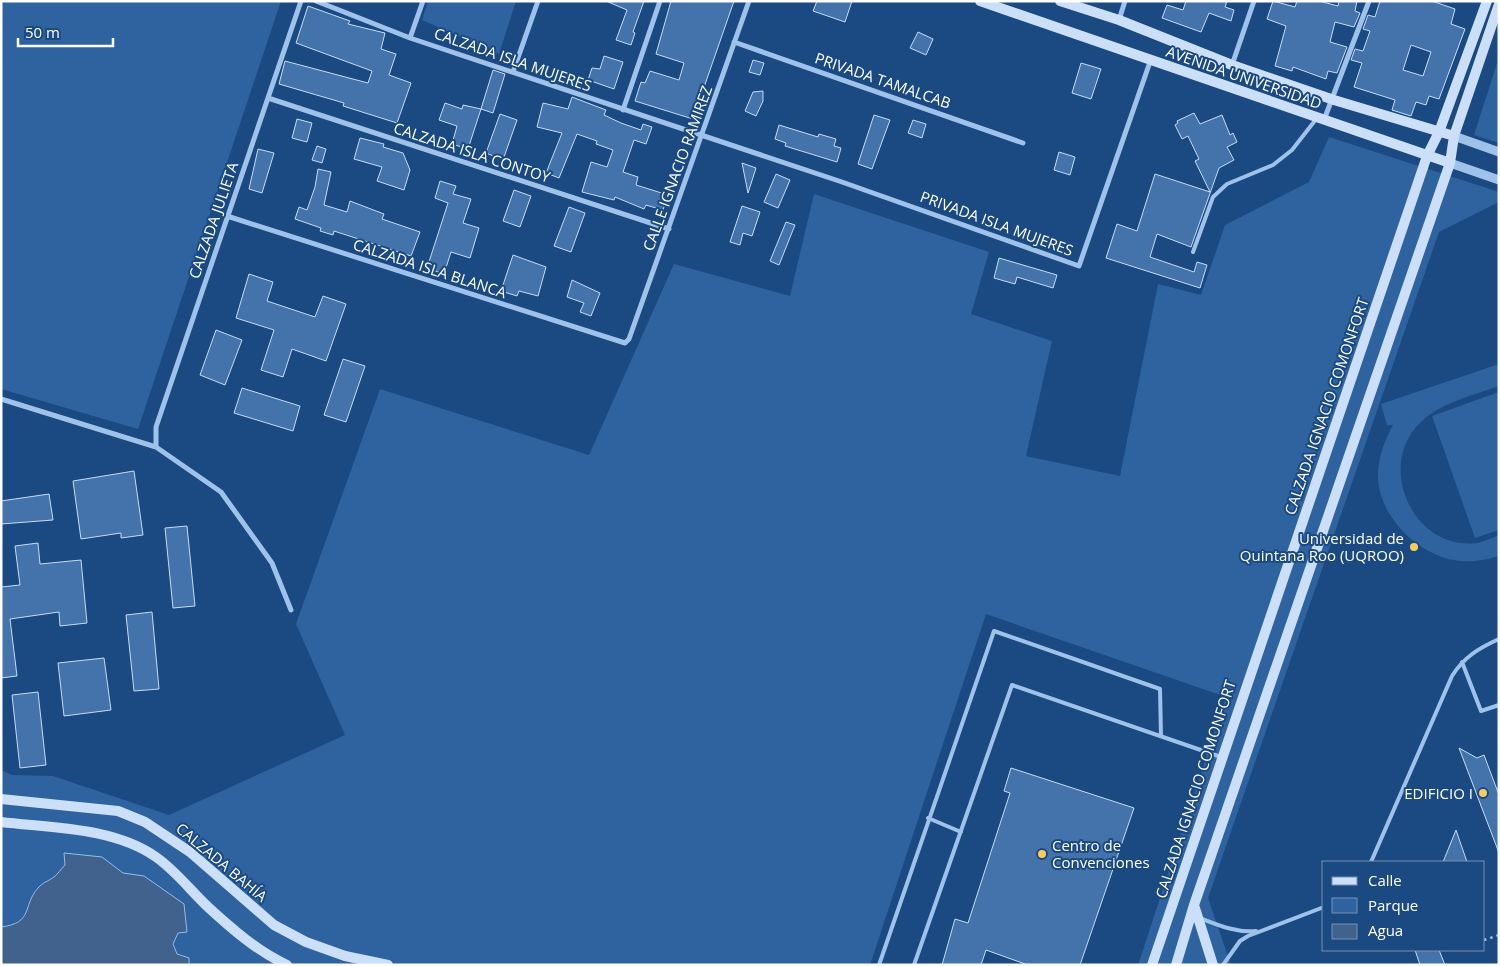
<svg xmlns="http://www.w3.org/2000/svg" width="1500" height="966" viewBox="0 0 1500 966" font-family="'Open Sans',sans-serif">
	<rect width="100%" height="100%" fill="#1b4981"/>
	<path fill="#2e63a0" d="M 1,1 L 281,1 L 138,429 L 1,389 Z
		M 428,1 L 516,1 L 499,54 L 422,20 Z
		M 1499,57 L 1499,143 L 1474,135 Z
		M 1329,137 L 1499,192 L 1499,202 L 1439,232 L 1208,898 L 1231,965 L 1138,965 L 1226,697 L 986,614 L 870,965 L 1,965 L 1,770 L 12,775 L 53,776 L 169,815 L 345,735 L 296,624 L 380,389 L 589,455 L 674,264 L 790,296 L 814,194 L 989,252 L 971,314 L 1052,341 L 1026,456 L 1120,476 L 1158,284 L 1201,295 L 1225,225 L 1309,182 Z
		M 1499,364 L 1499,386 C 1472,396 1441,402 1420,423 C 1375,467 1414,551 1477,543 C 1484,542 1492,538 1499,535 L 1499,556 C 1486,560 1474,562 1461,561 C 1421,558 1381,519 1378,480 C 1377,460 1384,442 1393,425 L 1387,425 L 1381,404 Z
		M 1499,392 L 1499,530 L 1475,538 L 1432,416 Z"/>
	<path fill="#40628c" stroke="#92bdec" d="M 64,853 L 102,857 L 123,873 L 144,876 L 184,904 L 187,932 L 178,933 L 173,944 L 177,954 L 189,958 L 189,965 L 1,965 L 1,927 C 34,923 22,906 38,888 C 43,882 49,881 54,877 C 58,874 61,869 65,865 Z"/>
	<path fill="#4473ab" stroke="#c4dcf8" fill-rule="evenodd" d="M 606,1 L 644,1 L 633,32 L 635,33 L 631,45 L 616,40 L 627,10 Z
		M 671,1 L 734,1 L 693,119 L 635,101 L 641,82 L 645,83 L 650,71 L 679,80 L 684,63 L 656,54 Z
		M 817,1 L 852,1 L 845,22 L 813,11 Z
		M 1186,1 L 1227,1 L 1225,7 L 1234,10 L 1231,21 L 1209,13 L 1201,32 L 1162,18 L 1167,5 L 1183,10 Z
		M 1273,1 L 1295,7 L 1297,1 L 1319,1 L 1338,6 L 1339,1 L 1357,1 L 1355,11 L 1360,13 L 1354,27 L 1335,22 L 1330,42 L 1347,47 L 1337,73 L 1328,71 L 1326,79 L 1293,67 L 1292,71 L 1275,66 L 1286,26 L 1267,19 Z
		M 1380,1 L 1432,1 L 1455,9 L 1451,24 L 1465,29 L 1439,99 L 1429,96 L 1426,105 L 1416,102 L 1411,116 L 1392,110 L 1395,100 L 1354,87 L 1362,63 L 1351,60 L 1355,49 L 1363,51 L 1370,31 L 1363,29 L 1368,15 L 1375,17 ZM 1411,45 L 1431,52 L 1423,76 L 1403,70 Z
		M 308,6 L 350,21 L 348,24 L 385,33 L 381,49 L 396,54 L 389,75 L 411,83 L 397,123 L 343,106 L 344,103 L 279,84 L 285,61 L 368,83 L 372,71 L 296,43 Z
		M 918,32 L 933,39 L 926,55 L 910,48 Z
		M 604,56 L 623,62 L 614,89 L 588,80 L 592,68 L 600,69 Z
		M 753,60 L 764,63 L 760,75 L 749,72 Z
		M 1081,63 L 1101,69 L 1091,99 L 1072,93 Z
		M 493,70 L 505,74 L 493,113 L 481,109 Z
		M 763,91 L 763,101 L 756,116 L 745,111 L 753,92 Z
		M 572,97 L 606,110 L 604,115 L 621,123 L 641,130 L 643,124 L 652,127 L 646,144 L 634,140 L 623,172 L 638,177 L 636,185 L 668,195 L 663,210 L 646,205 L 644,209 L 615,197 L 614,200 L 582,192 L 591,162 L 607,167 L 613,150 L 596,144 L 597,141 L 577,134 L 559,178 L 546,173 L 562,133 L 537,127 L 543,103 L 568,109 Z
		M 445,103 L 462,109 L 463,105 L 481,109 L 468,149 L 452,144 L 457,126 L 439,120 Z
		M 1194,113 L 1200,124 L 1222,115 L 1230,135 L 1233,133 L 1237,142 L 1227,147 L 1234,160 L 1219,168 L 1191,247 L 1157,234 L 1150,257 L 1194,272 L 1197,262 L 1207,265 L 1200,288 L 1106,258 L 1117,224 L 1137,231 L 1155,174 L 1210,192 L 1195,161 L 1199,159 L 1188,136 L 1182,139 L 1175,125 L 1178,123 L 1177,121 Z
		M 500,114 L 517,120 L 503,160 L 486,153 Z
		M 874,115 L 890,120 L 872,169 L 858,164 Z
		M 297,119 L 312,123 L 307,142 L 292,138 Z
		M 913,120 L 926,124 L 922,138 L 908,133 Z
		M 779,125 L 818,137 L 819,134 L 836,139 L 834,146 L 841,148 L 837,162 L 785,146 L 786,143 L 775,139 Z
		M 360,138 L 384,144 L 383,147 L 403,153 L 410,170 L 404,190 L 377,181 L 382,167 L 354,159 Z
		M 317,146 L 326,149 L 322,163 L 312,160 Z
		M 258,149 L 274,153 L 262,193 L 249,189 Z
		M 1059,152 L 1075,157 L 1070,175 L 1054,170 Z
		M 742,163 L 756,168 L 748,193 Z
		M 318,169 L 331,172 L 324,205 L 347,212 L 350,201 L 384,214 L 382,219 L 420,232 L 411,256 L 334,231 L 333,235 L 320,231 L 321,228 L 295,219 L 299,207 L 307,210 L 315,187 Z
		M 776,174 L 790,180 L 778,208 L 764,202 Z
		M 440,181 L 456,186 L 453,194 L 471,199 L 463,223 L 479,228 L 470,258 L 451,252 L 444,274 L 427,268 L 448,203 L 435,198 Z
		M 514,190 L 531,196 L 520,227 L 503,221 Z
		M 742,206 L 760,212 L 752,236 L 743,233 L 740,245 L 730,242 Z
		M 569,207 L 585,213 L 571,252 L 554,246 Z
		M 786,222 L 795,225 L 779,265 L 770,261 Z
		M 513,255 L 546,267 L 538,296 L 519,291 L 517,296 L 501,291 Z
		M 999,258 L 1057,275 L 1053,288 L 1017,277 L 1015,284 L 994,278 Z
		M 249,274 L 273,282 L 267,301 L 315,317 L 323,296 L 346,304 L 326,361 L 292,349 L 283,377 L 261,370 L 274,330 L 236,318 Z
		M 572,280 L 600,293 L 591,316 L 580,312 L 584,303 L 567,297 Z
		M 216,330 L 242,340 L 225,385 L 200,375 Z
		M 343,359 L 365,366 L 346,422 L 324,415 Z
		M 242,388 L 300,406 L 293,431 L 234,413 Z
		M 134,471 L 143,535 L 121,538 L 121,533 L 81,539 L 73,481 Z
		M 49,494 L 53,520 L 1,524 L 1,501 Z
		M 187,526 L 195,606 L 173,608 L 165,528 Z
		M 38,543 L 40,564 L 81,560 L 87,623 L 60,626 L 59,612 L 10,619 L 17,676 L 1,678 L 1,587 L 20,585 L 15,546 Z
		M 152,612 L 159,689 L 134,691 L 126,615 Z
		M 104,658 L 111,710 L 64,716 L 58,663 Z
		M 38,692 L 46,765 L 20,768 L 12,695 Z
		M 1459,748 L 1477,758 L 1484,755 L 1499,795 L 1499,853 Z
		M 1011,768 L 1134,808 L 1080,965 L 1028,965 L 986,950 L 981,965 L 942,965 L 955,919 L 968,923 L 1010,793 L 1004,791 Z
		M 1456,830 L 1467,862 L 1443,862 Z
		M 1415,950 L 1439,950 L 1445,965 L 1420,965 Z"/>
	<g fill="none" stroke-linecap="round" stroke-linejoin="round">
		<path stroke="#9fc2ea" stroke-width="2.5" stroke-dasharray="2.5 4" stroke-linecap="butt" d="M 1484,940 L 1499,935"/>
		<path stroke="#9fc2ea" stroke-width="4" d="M 1193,252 L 1213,197 L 1227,184 L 1273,165 L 1292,150 L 1317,118
			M 1462,662 L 1481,711 L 1499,705
			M 928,818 L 961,832
			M 1371,862 L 1452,676 C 1464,657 1479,648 1499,639
			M 1200,918 C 1218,925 1236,933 1256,931
			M 879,965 L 994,631 L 1160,689 L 1161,736
			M 914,965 L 1012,685 L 1221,757
			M 1223,965 L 1240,941 L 1248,936 L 1324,907"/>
		<path stroke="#9fc2ea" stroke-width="5" d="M 316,1 L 410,38 L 842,182 L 1079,266 L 1150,62
			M 1119,20 L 1125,1
			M 410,38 L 423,1
			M 734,42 L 1023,143
			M 1232,65 L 1254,1
			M 513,72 L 538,1
			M 268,98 L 669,229
			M 623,110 L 660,1
			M 1324,120 L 1369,1
			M 227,216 L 625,343 L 629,339 L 749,1
			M 1,399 L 156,447 L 221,492 L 272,563 L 291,610
			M 156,447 L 156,427 L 301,1"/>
		<path stroke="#9fc2ea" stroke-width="9" d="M 1454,136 L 1499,152
			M 1450,163 L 1499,180"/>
		<path stroke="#cbdff8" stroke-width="10" d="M 980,1 L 1450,163
			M 1060,1 L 1119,20 L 1232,65 L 1334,100 L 1454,136
			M 1,799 L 118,811 L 145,822 L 190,852 L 274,925 L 306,942 L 345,956 L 388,965
			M 1,822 C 51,828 113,827 156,857 C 176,871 190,890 208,907 C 232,929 257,951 287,965
			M 1194,905 L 1213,965
			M 1152,965 L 1427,156 L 1439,132 L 1487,1
			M 1176,965 L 1194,905 L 1450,163 L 1454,136 L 1499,4"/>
	</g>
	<g fill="#fccc5b" stroke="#1b4981" stroke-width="2">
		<circle cx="1414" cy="547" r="5"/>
		<circle cx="1483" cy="793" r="5"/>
		<circle cx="1042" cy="854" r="5"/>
	</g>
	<g text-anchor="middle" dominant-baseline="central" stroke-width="4" stroke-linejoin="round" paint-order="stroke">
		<g font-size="15" fill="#fff" stroke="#1b4981">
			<text transform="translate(513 59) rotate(19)">CALZADA ISLA MUJERES</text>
			<text transform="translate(1244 77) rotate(19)">AVENIDA UNIVERSIDAD</text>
			<text transform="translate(883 80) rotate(19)">PRIVADA TAMALCAB</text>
			<text transform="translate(472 152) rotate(18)">CALZADA ISLA CONTOY</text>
			<text transform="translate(677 168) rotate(-70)">CALLE IGNACIO RAMIREZ</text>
			<text transform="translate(213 220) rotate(-71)">CALZADA JULIETA</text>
			<text transform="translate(997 223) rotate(20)">PRIVADA ISLA MUJERES</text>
			<text transform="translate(430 268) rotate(18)">CALZADA ISLA BLANCA</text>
			<text transform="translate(1326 406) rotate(-71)">CALZADA IGNACIO COMONFORT</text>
			<text transform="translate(1195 789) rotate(-72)">CALZADA IGNACIO COMONFORT</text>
			<text transform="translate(222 862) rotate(40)">CALZADA BAHÍA</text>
		</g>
		<g font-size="15" fill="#fff" stroke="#1b4981" text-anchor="end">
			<text x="1404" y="538">Universidad de<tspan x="1404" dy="17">Quintana Roo (UQROO)</tspan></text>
			<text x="1473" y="793">EDIFICIO I</text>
			<text x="1052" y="845" text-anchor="start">Centro de<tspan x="1052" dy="17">Convenciones</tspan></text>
		</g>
	</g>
	<rect width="1500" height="966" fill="none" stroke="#ffffff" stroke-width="5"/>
	<rect x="1322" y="861" width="162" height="90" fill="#1b4981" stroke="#7692b3"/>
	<rect x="1332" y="877" width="25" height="8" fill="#cbdff8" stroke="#7692b3"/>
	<text x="1368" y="886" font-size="15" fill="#ffffff">Calle</text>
	<rect x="1332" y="898" width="25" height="15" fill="#2e63a0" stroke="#7692b3"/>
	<text x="1368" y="911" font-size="15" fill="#ffffff">Parque</text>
	<rect x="1332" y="924" width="25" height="15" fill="#40628c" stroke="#7692b3"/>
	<text x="1368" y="936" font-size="15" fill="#ffffff">Agua</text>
	<path d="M18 38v8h95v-8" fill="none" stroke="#ffffff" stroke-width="2.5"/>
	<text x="25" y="38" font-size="15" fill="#ffffff" stroke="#1b4981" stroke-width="4" paint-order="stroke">50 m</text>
</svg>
